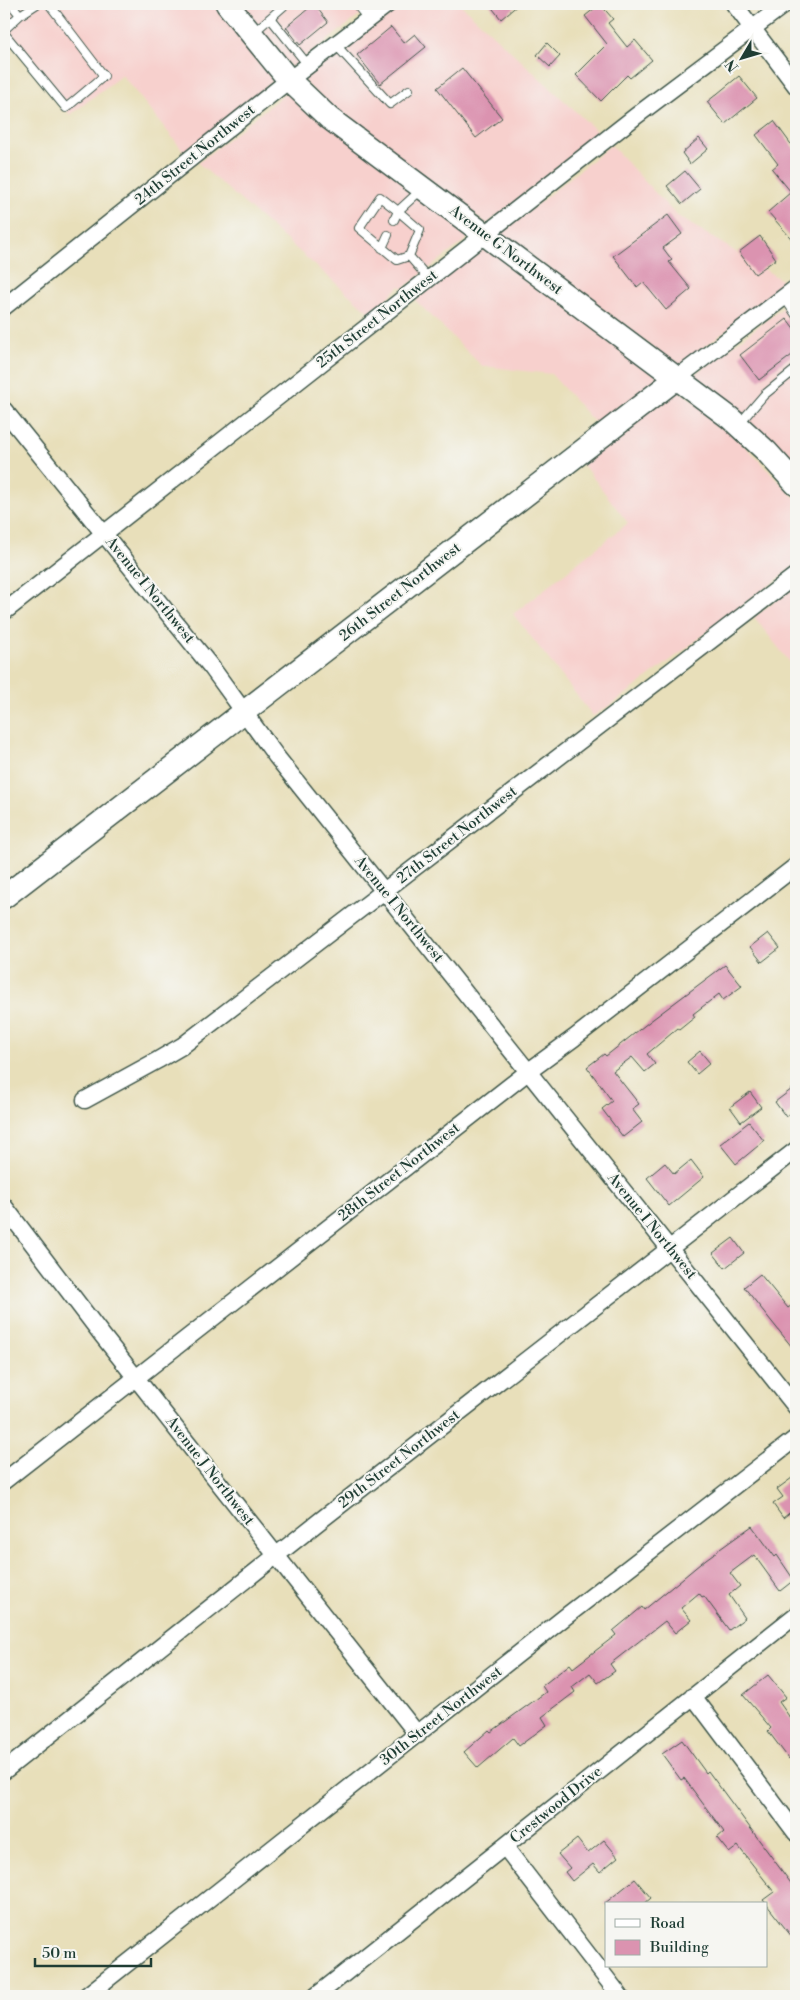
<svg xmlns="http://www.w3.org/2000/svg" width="800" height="2000" viewBox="0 0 800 2000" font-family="'Libre Bodoni',serif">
	<rect width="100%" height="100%" fill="#f6f6f2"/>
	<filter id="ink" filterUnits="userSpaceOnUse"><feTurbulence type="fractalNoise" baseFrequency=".02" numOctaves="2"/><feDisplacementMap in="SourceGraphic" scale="10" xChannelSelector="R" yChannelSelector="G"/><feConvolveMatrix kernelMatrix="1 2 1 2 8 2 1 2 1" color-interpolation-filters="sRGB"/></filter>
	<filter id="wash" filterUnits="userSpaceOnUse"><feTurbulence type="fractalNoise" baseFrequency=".0096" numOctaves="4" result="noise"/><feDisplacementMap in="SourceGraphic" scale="20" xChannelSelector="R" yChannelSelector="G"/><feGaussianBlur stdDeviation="1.12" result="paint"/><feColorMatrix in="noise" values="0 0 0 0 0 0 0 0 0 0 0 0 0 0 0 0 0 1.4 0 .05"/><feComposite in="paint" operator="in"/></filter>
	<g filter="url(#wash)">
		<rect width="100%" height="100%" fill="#e8dfba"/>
		<path fill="#f7d0cd" d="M 4,4 L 215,4 L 276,79 L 185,153 L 122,75 L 70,115 L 4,28 Z
			M 238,4 L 375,4 L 291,68 Z
			M 401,4 L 460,4 L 600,134 L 487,224 L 335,111 L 302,80 Z
			M 288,91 L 472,235 L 404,288 L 400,286 L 371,314 L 198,163 Z
			M 611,145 L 676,215 L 788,284 L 678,367 L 500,234 Z
			M 485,245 L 663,379 L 571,450 L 567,445 L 596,424 L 551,374 L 482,366 L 415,300 Z
			M 796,298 L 796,471 L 691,377 Z
			M 676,388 L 724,424 L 796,499 L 796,565 L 618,700 L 593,716 L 513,614 L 628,523 L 581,462 Z
			M 796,585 L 796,670 L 754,617 Z"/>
		<g id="blocks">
			<path fill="#db93b0" d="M 314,4 L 328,22 L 300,45 L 286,27 Z
				M 489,4 L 519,4 L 501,19 Z
				M 600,4 L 613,19 L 608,23 L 627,47 L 635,40 L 652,60 L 630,78 L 627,75 L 601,101 L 576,75 L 607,44 L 585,16 Z
				M 391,27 L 404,43 L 415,34 L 426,47 L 380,84 L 357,55 Z
				M 547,43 L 560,56 L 550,67 L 537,55 Z
				M 462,68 L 502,118 L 476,138 L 437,88 Z
				M 739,76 L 757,98 L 725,124 L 707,102 Z
				M 774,121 L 796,151 L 796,244 L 768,212 L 791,192 L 772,169 L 778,164 L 756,135 Z
				M 699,138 L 708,149 L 690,164 L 682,153 Z
				M 685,171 L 700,189 L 682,204 L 667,186 Z
				M 668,215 L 682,234 L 663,248 L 672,260 L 669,262 L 691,289 L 666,310 L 643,282 L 637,287 L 613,256 Z
				M 760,236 L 776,259 L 755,274 L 739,252 Z
				M 787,319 L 796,331 L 796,352 L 759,380 L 740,355 Z
				M 768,933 L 780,948 L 762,962 L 750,947 Z
				M 725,965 L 742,986 L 723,1000 L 719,994 L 693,1014 L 695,1017 L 679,1030 L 678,1028 L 647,1054 L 655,1064 L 645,1072 L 632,1057 L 613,1071 L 639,1104 L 632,1109 L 642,1122 L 623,1137 L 602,1109 L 612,1101 L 587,1067 L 604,1054 L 606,1056 L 649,1022 Z
				M 700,1051 L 710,1063 L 697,1074 L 687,1062 Z
				M 796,1086 L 796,1109 L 786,1117 L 775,1102 Z
				M 750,1092 L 761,1107 L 741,1122 L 730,1107 Z
				M 749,1122 L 764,1141 L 736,1164 L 720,1144 Z
				M 691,1160 L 704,1177 L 669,1206 L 647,1178 L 665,1163 L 674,1174 Z
				M 733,1238 L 744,1253 L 725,1268 L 713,1253 Z
				M 760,1274 L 788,1308 L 796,1302 L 796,1352 L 744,1287 Z
				M 796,1475 L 796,1515 L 793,1510 L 783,1518 L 773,1504 L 783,1497 L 777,1489 Z
				M 752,1526 L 775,1557 L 777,1555 L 794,1580 L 780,1591 L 754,1555 L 730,1573 L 740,1586 L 729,1595 L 745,1618 L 729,1630 L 704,1596 L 702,1597 L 699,1593 L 681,1608 L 691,1620 L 675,1633 L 665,1621 L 610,1664 L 615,1671 L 598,1683 L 590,1673 L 572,1687 L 575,1692 L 542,1717 L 547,1725 L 519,1746 L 513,1738 L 478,1768 L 464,1752 L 489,1730 L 491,1732 L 546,1692 L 542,1686 L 570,1664 L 573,1668 L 616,1635 L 613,1631 L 642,1607 L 644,1610 L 706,1559 Z
				M 768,1675 L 786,1697 L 779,1702 L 796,1726 L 796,1753 L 789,1759 L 768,1731 L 771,1728 L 743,1695 Z
				M 682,1740 L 706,1773 L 708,1771 L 796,1890 L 796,1942 L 763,1900 L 774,1892 L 738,1846 L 729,1853 L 717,1838 L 724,1832 L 684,1778 L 681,1780 L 662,1754 Z
				M 577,1839 L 588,1853 L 604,1840 L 618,1857 L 600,1872 L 593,1864 L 572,1881 L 565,1872 L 570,1868 L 558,1854 Z
				M 635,1879 L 651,1898 L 644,1904 L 604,1904 Z"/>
		</g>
	</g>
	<g filter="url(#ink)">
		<use href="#blocks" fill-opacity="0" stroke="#3d5548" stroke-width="1"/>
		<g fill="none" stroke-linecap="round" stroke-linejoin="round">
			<g stroke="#3d5548" stroke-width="10">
				<path id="lane" d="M 11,4 L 20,15
					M 356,4 L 368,19
					M 270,18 L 308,65
					M 4,30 L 20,15 L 37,4
					M 4,33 L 66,108 L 104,76 L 49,4
					M 253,33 L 286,4
					M 335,44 L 390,104 L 409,90
					M 422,189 L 398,211 L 420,230 L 409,256 L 429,279
					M 394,220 L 398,211 L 380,197 L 359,228 L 397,260 L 409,256
					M 382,248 L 388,235
					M 784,297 L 796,315
					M 739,424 L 764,395 L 796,369"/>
			</g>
			<g stroke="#3d5548" stroke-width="19">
				<path id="street" d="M 734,4 L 796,86
					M 4,307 L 289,80 L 388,4
					M 677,378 L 796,288
					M 4,410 L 212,668 L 276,756 L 796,1407
					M 4,612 L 636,116 L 785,4
					M 85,1100 L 158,1060 L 182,1046 L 796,575
					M 4,1206 L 102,1335 L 418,1735
					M 4,1481 L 529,1071 L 574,1038 L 796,866
					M 693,1696 L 796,1833
					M 4,1771 L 321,1520 L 796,1150
					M 505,1847 L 620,1996
					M 86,1996 L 565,1617 L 796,1438
					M 316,1996 L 796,1615"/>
			</g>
			<g stroke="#3d5548" stroke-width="25">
				<path id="secondary" d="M 227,4 L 289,80 L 329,118 L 730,418 L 766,451 L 796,484
					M 4,897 L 677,378"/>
			</g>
			<use href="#lane" stroke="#fff" stroke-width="8"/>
			<use href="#street" stroke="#fff" stroke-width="16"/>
			<use href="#secondary" stroke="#fff" stroke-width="22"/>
		</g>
	</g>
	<g text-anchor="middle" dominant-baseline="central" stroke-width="4" stroke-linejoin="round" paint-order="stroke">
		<g font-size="15" fill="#1f3d34" stroke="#f6f6f2">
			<text transform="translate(195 155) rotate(-39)">24th Street Northwest</text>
			<text transform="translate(506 250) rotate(37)">Avenue G Northwest</text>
			<text transform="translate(377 319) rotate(-38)">25th Street Northwest</text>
			<text transform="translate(150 590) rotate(51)">Avenue I Northwest</text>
			<text transform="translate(400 592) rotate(-38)">26th Street Northwest</text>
			<text transform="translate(457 835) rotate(-38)">27th Street Northwest</text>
			<text transform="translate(399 909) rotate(51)">Avenue I Northwest</text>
			<text transform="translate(399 1172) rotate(-38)">28th Street Northwest</text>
			<text transform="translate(652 1226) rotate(51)">Avenue I Northwest</text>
			<text transform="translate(399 1459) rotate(-38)">29th Street Northwest</text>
			<text transform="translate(210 1471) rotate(52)">Avenue J Northwest</text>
			<text transform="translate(441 1716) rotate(-38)">30th Street Northwest</text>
			<text transform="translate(556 1805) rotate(-39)">Crestwood Drive</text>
		</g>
	</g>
	<rect width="800" height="2000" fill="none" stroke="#f6f6f2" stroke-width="20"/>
	<rect x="605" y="1902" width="162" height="65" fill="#f6f6f2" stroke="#a0aca6"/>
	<rect x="615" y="1919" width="25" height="8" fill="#ffffff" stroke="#a0aca6"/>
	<text x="650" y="1928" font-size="15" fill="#1f3d34">Road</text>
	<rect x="615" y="1940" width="25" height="15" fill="#db93b0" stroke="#a0aca6"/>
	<text x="650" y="1952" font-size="15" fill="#1f3d34">Building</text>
	<g transform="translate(742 58) rotate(232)" stroke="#f6f6f2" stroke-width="4" paint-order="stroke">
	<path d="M0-4L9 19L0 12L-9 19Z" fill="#1f3d34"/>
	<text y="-8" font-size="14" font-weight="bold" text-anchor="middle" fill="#1f3d34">N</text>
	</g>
	<path d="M35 1958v8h116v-8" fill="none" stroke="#1f3d34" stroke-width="2.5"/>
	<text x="42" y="1958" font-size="15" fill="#1f3d34" stroke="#f6f6f2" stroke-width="4" paint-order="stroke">50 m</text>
</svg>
